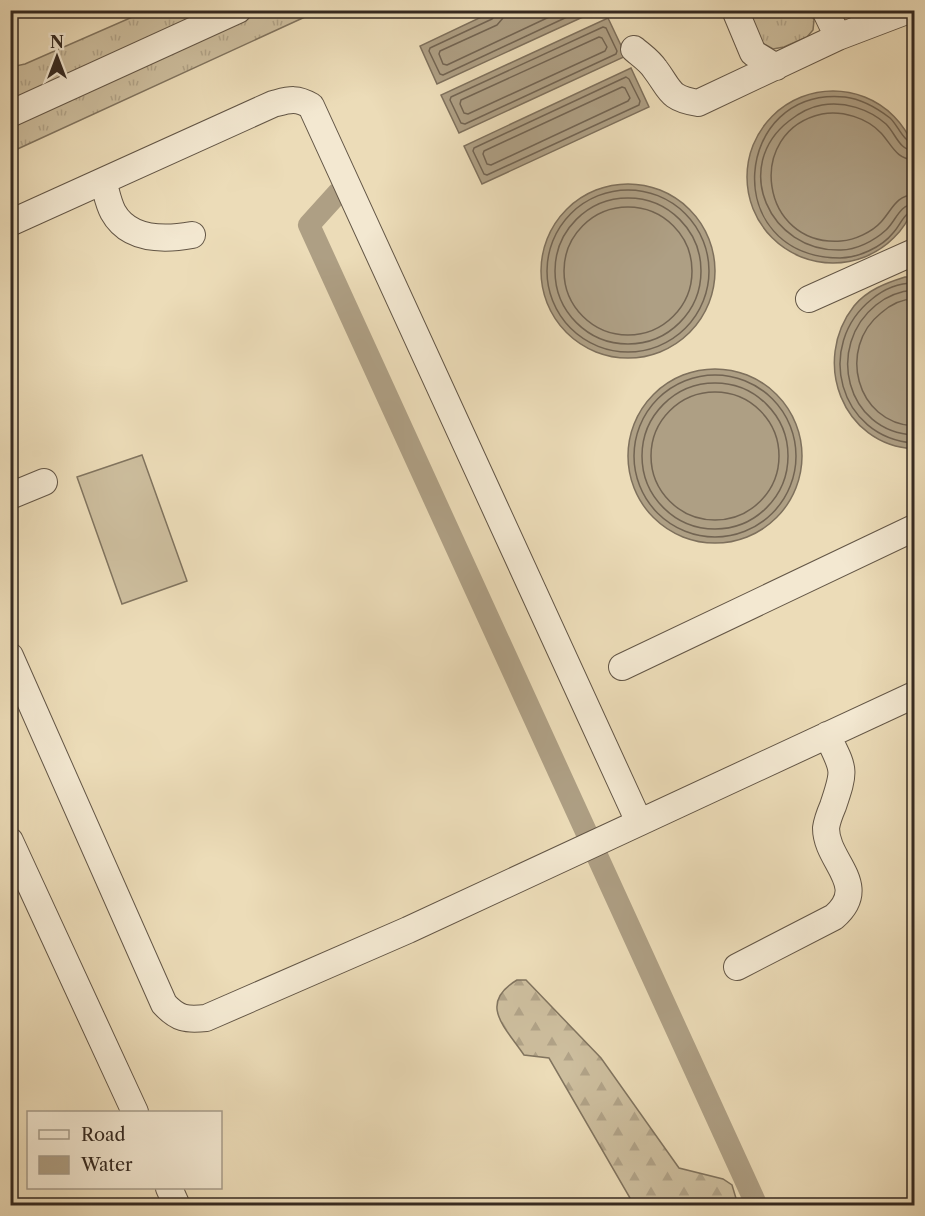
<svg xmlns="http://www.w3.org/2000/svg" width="925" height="1216" viewBox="0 0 925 1216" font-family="'Libre Caslon Text',serif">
	<defs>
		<pattern id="grass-tufts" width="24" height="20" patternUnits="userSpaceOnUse" patternTransform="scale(1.5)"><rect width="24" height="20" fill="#cdbe9e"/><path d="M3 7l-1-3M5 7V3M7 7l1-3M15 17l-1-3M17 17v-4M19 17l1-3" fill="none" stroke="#b1a388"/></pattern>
		<pattern id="forest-firs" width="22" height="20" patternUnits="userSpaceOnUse" patternTransform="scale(1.5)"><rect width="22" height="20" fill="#cdbe9e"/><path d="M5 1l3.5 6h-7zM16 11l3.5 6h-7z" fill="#b1a388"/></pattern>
	</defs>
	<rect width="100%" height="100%" fill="#ecdcb8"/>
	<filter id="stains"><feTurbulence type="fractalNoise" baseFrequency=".00333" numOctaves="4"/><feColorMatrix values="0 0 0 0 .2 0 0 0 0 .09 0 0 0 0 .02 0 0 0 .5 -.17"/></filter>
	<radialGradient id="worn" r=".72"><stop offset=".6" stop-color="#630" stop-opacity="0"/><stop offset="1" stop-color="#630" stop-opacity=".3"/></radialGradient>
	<path fill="url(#grass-tufts)" stroke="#81745f" stroke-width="1.5" d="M 146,11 L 318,11 L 11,152 L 11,67 L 25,64 Z
		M 740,11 L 810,11 L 814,20 L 813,30 L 807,37 L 784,47 L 773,49 L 753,38 Z"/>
	<path fill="url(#forest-firs)" stroke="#81745f" stroke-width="1.5" d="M 517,980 L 526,980 L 601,1058 L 679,1168 L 723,1179 L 732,1185 L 738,1205 L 634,1205 L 549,1058 L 524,1055 C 506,1028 477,1004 517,980 Z"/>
	<path fill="#cdbe9e" stroke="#81745f" stroke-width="1.5" d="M 142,455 L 187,581 L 122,604 L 77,477 Z"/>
	<path fill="#ae9f84" stroke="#7e705c" stroke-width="1.5" d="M 496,10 L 596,10 L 596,11 L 437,84 L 420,46 Z
		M 608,18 L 626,56 L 459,133 L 441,95 Z
		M 631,68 L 649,107 L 482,184 L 464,146 Z
		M747 177a86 86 0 1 1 172 0a86 86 0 1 1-172 0Z
		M541 271a87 87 0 1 1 174 0a87 87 0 1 1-174 0Z
		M 905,277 L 914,277 L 914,449 C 842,445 811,361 854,306 C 867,290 886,283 905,277 Z
		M628 456a87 87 0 1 1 174 0a87 87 0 1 1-174 0Z"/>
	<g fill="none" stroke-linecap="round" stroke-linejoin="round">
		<path stroke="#726452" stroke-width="1.5" d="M 496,10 L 496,15 L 492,19 L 430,48 L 429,51 L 440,74 L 443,75 L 582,10
			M 504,10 L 503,18 L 497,25 L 440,51 L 439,54 L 443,64 L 447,65 L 564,10
			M 603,27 L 606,28 L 617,51 L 616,54 L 465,124 L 461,123 L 450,100 L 451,97 Z
			M 599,37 L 602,38 L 607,47 L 605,51 L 468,114 L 464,113 L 460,104 L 461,100 Z
			M 626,77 L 629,79 L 640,101 L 639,105 L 487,175 L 484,174 L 473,151 L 474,148 Z
			M 622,87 L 625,88 L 630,98 L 628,101 L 491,165 L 487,164 L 483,154 L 484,151 Z
			M 914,143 C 903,142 898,125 890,118 C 877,108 861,99 845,97 C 733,86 718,257 840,258 C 858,258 882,247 893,233 C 900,226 904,212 914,211
			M 914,151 C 899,150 896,134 886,124 C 869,109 844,101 822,105 C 810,107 799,113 789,121 C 731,166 769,252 841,250 C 856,250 874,241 886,230 C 896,221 899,205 914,204
			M 914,160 C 896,159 892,145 881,133 C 867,118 842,110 822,114 C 744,131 760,247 841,241 C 855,240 872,232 881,222 C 892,210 896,195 914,195
			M547 271a81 81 0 1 1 162 0a81 81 0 1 1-162 0Z
			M555 271a73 73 0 1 1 146 0a73 73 0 1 1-146 0Z
			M564 271a64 64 0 1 1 128 0a64 64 0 1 1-128 0Z
			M 914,283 C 899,283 884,289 872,299 C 814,345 839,438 914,443
			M 914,290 C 901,291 887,296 876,305 C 825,346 846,432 914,435
			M 914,299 C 902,299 890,305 881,313 C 837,348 856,423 914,426
			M634 456a81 81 0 1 1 162 0a81 81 0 1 1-162 0Z
			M642 456a73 73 0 1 1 146 0a73 73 0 1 1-146 0Z
			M651 456a64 64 0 1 1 128 0a64 64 0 1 1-128 0Z"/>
		<path stroke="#ae9f84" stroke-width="22" d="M 337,194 L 309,225 L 757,1206"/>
		<g stroke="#635646" stroke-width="28">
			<path id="minor" d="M 735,10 L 753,53 L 776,67
				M 825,10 L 838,37 L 909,10
				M 634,49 C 641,55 650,61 655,69 C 671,90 668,98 698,103 L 838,37
				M 10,114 L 238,10
				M 103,181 C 106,190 108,203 113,212 C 129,241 164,240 192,235
				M 10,223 L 273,104 C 289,100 296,97 311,106 L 639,822
				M 809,299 L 914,252
				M 10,496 L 44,482
				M 10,656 L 164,1004 C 178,1019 186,1020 206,1018 L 408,930 L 914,695
				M 622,667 L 914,528
				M 10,841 L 135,1112
				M 737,967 L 834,917 C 871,885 826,862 826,828 C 827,821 830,813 833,806 C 846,768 844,770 827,735
				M 169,1188 L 177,1206"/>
		</g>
		<use href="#minor" stroke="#f3e8d1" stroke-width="26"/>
	</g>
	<rect width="925" height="1216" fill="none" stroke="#ecdcb8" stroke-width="36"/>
	<rect x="12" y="12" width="901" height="1192" fill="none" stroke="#352920" stroke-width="3"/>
	<rect x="18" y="18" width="889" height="1180" fill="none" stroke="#352920" stroke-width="1.5"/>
	<rect x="27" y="1111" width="195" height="78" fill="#f3e8d1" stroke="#a79c8a" stroke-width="1.5"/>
	<rect x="39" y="1130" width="30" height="9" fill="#f3e8d1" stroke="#a79c8a" stroke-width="1.5"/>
	<text x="81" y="1141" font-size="18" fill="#352920">Road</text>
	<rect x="39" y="1156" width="30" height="18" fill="#ae9f84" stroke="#a79c8a" stroke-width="1.5"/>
	<text x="81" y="1171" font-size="18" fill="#352920">Water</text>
	<g transform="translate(57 57)" stroke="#f3e8d1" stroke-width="4.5" paint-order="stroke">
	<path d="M0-4.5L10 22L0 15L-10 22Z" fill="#352920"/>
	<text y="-9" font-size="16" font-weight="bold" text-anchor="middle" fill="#352920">N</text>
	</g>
	<rect width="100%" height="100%" filter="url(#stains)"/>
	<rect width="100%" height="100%" fill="url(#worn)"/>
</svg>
